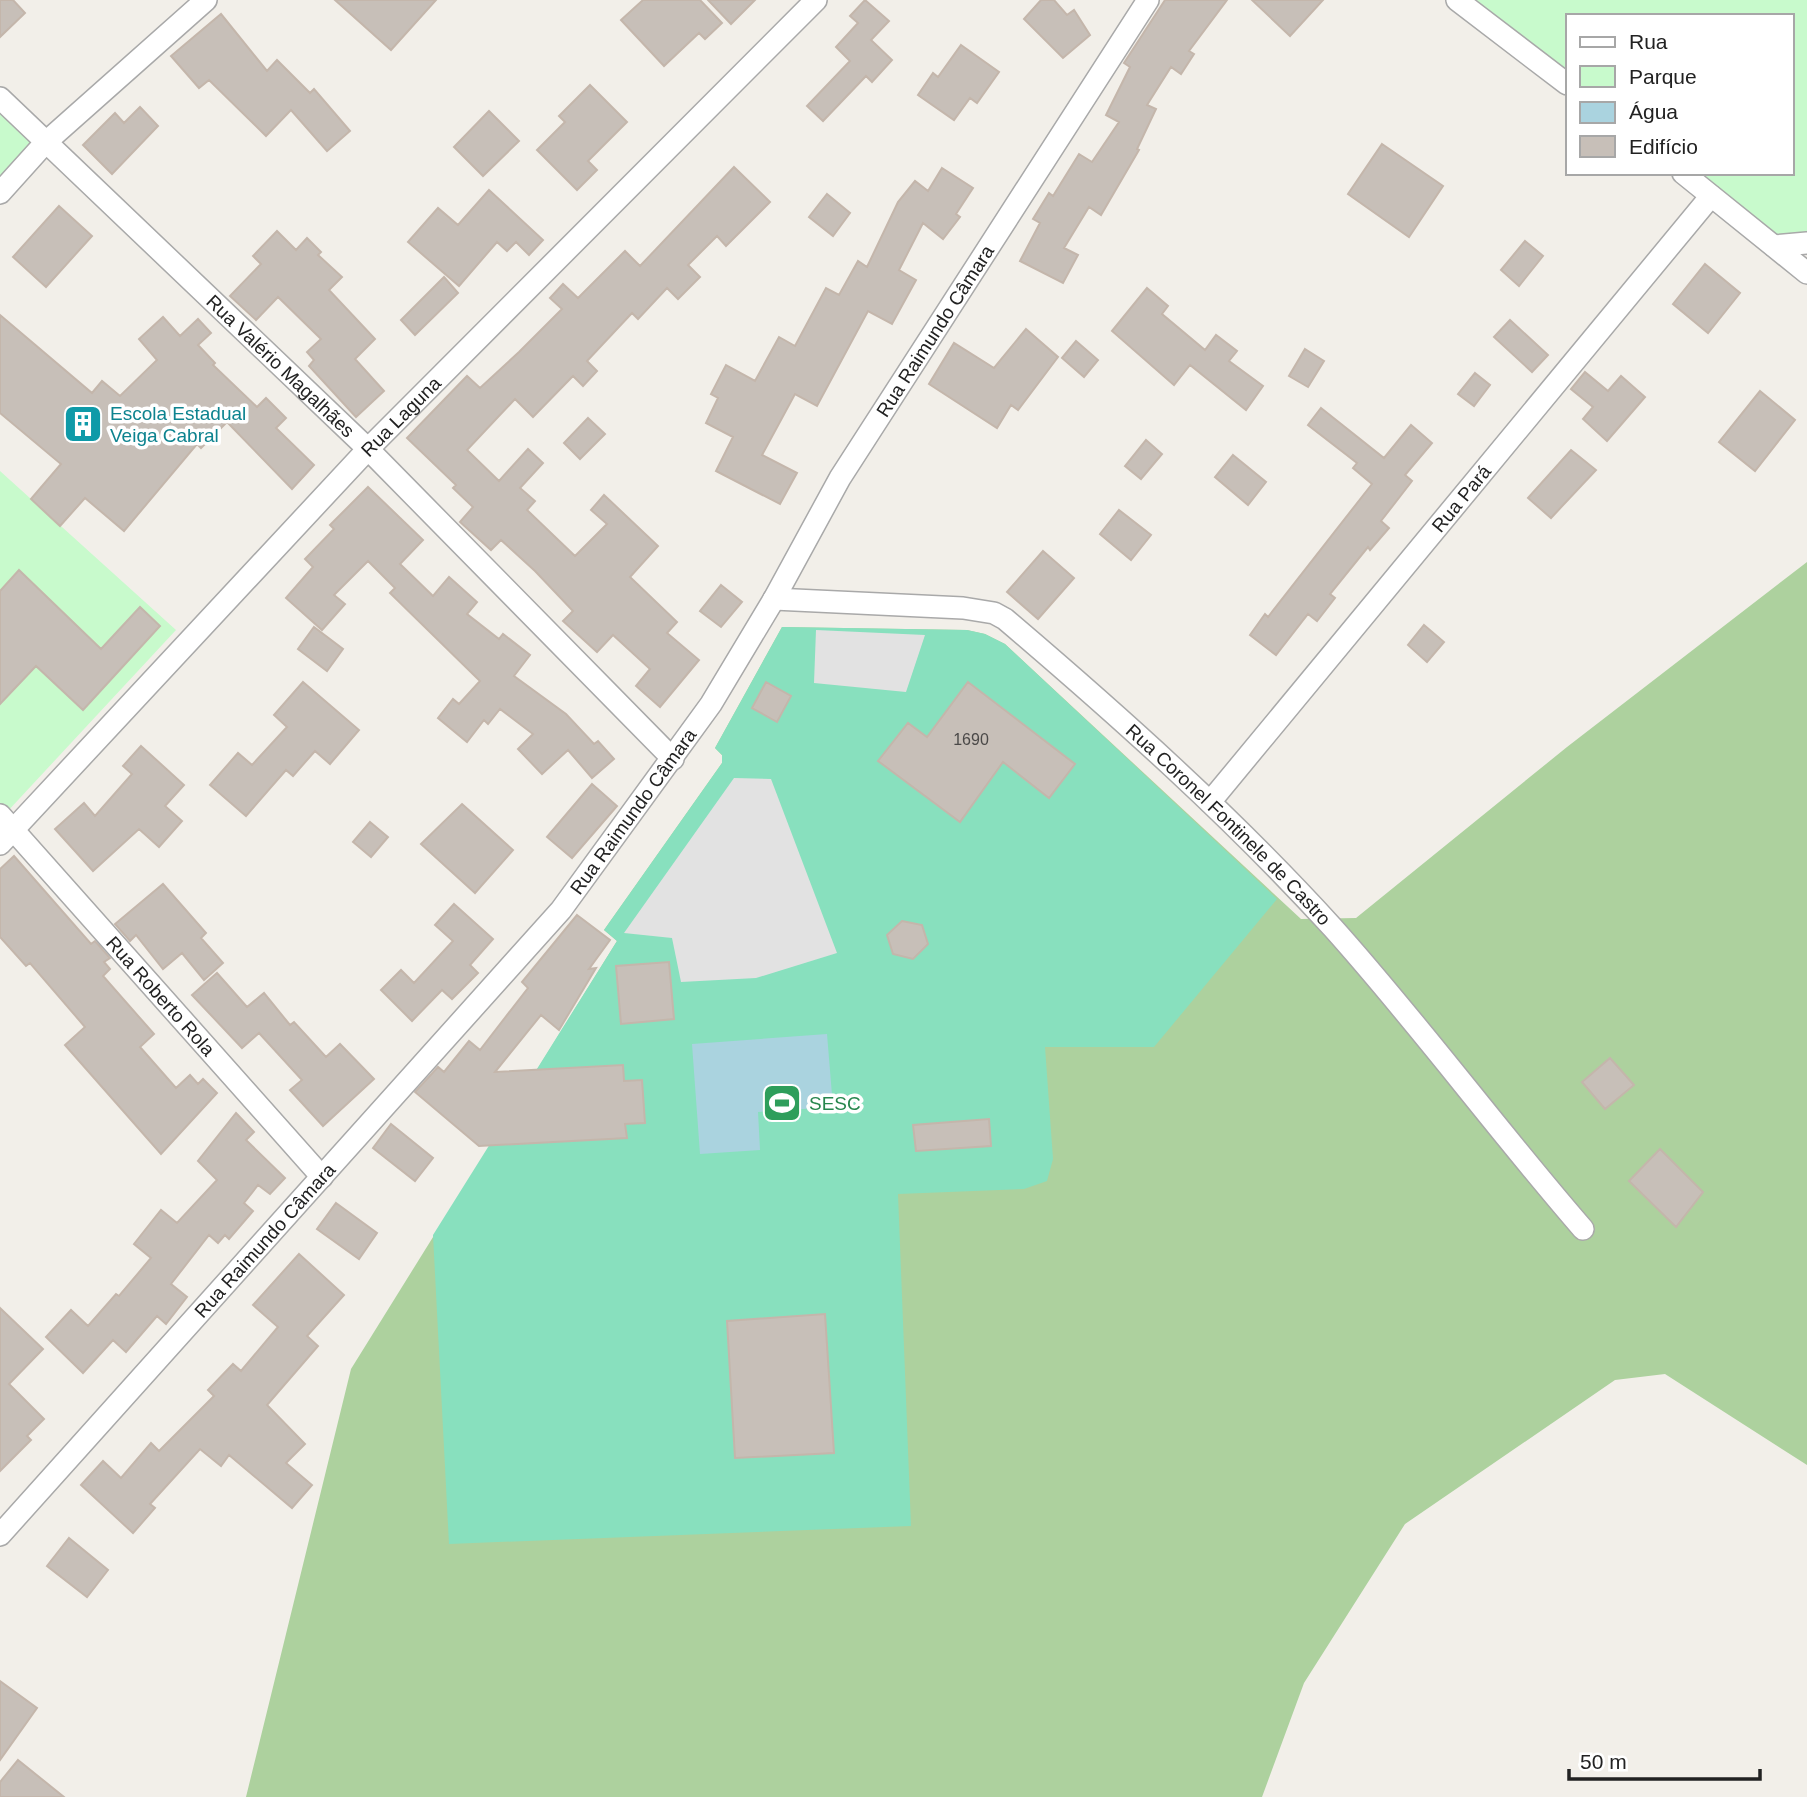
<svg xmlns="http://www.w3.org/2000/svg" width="1807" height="1797" viewBox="0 0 1807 1797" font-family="Helvetica,sans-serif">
	<rect width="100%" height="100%" fill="#f2efe9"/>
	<path fill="#add19e" d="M 1807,562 L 1807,1465 L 1665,1374 L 1615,1380 L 1405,1524 L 1304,1683 L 1262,1797 L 246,1797 L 351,1369 L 617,941 L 604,930 L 722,763 L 722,755 L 715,748 L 782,627 L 967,630 L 985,634 L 1005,644 L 1301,919 L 1356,918 L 1567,747 Z"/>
	<path fill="#c8facc" d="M 1474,0 L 1807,0 L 1807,235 L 1777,237 L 1694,173 L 1791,173 L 1791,16 L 1567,16 L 1567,74 Z
		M 0,105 L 35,140 L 0,180 Z
		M 0,471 L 176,630 L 6,813 L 0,806 Z"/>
	<path fill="#88e0be" d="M 782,627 L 967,630 L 985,634 L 1005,644 L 1277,899 L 1154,1047 L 1045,1047 L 1053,1159 L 1047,1181 L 1024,1189 L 898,1194 L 911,1526 L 449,1544 L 433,1235 L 617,941 L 604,930 L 722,763 L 722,755 L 715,748 Z"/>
	<path fill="#e2e2e2" d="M 816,630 L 925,635 L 906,692 L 814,683 Z
		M 734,778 L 771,779 L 837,953 L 756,978 L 681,982 L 672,938 L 624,933 Z"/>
	<path fill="#aad3df" d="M 827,1034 L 833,1107 L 758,1112 L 760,1150 L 700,1154 L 692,1044 Z"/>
	<path fill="#c7bfb8" stroke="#c4b6ab" stroke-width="2" d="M 0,0 L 13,0 L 25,13 L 0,37 Z
		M 335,0 L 436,0 L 391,50 Z
		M 643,0 L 700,0 L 722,23 L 705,39 L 699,33 L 664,66 L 621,20 Z
		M 708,0 L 755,0 L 731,24 Z
		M 865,0 L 889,21 L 871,40 L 892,60 L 872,82 L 866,76 L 823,121 L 807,106 L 850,61 L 836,47 L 858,23 L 850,16 Z
		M 1041,0 L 1054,0 L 1067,15 L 1074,10 L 1090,35 L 1063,58 L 1024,19 Z
		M 1165,0 L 1227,0 L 1189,51 L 1194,54 L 1181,74 L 1171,67 L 1147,105 L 1156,109 L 1137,149 L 1139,150 L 1101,215 L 1089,207 L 1064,248 L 1078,255 L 1063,283 L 1020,261 L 1040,223 L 1033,219 L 1049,193 L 1053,196 L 1079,154 L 1092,162 L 1119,122 L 1106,115 L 1130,67 L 1124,63 Z
		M 1252,0 L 1323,0 L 1290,36 Z
		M 221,14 L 267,71 L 277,60 L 310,93 L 314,89 L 350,131 L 327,151 L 291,110 L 266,136 L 209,80 L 199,88 L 171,56 Z
		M 961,45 L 999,72 L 977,103 L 970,98 L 954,120 L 918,95 L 933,73 L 938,77 Z
		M 590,85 L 627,122 L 588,161 L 597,170 L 577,190 L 537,150 L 565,122 L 559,116 Z
		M 140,107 L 158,126 L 112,174 L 83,145 L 115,113 L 124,123 Z
		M 489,111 L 519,141 L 483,176 L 454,147 Z
		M 1382,144 L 1443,186 L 1409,237 L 1348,194 Z
		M 734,167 L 770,202 L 726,246 L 717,236 L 688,265 L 700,277 L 678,299 L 667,288 L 638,319 L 632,313 L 587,361 L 597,371 L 583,386 L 573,376 L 533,417 L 515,399 L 467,450 L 499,481 L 528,449 L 543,463 L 520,488 L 535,501 L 527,510 L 575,556 L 607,524 L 591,510 L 604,495 L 658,546 L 630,577 L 677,622 L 667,633 L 699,660 L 660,707 L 636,686 L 650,669 L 613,635 L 597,652 L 563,621 L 573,611 L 535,571 L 501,540 L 491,550 L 460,522 L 473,507 L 453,488 L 456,485 L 407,438 L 467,376 L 480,388 L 519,352 L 562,309 L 550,298 L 563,284 L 578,298 L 625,251 L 640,266 Z
		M 942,168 L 973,188 L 956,214 L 960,217 L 943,239 L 923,223 L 899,270 L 916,280 L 892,324 L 868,311 L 817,406 L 795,394 L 762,455 L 797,473 L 780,504 L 716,471 L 733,437 L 706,423 L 718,398 L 711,394 L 726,365 L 755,381 L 779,337 L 795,346 L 826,288 L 839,295 L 858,261 L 867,267 L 898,202 L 915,181 L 928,191 Z
		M 489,190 L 543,240 L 529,255 L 516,242 L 507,251 L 497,242 L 459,286 L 408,242 L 438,208 L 458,225 Z
		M 827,194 L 850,213 L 833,236 L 809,217 Z
		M 59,206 L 92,236 L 46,287 L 13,257 Z
		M 277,231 L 296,250 L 307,238 L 321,252 L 318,255 L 342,277 L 329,290 L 375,339 L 355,359 L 384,391 L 356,417 L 309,366 L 314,360 L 307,352 L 321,339 L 278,297 L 256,320 L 230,296 L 261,264 L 253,256 Z
		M 1525,241 L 1543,256 L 1519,286 L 1501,270 Z
		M 1705,264 L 1740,293 L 1708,333 L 1673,304 Z
		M 444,277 L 458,293 L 415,335 L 401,320 Z
		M 1147,288 L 1168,306 L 1162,314 L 1205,350 L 1216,335 L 1237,351 L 1229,361 L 1263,386 L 1246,410 L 1190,365 L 1174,385 L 1112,331 Z
		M 0,315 L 92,393 L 102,381 L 120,396 L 157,360 L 139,339 L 163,317 L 180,336 L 198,319 L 211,333 L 198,345 L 215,363 L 213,365 L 257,407 L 266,398 L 286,418 L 276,428 L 314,465 L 292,489 L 227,422 L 201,448 L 197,444 L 124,531 L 85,498 L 60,526 L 31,499 L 61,464 L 0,413 Z
		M 1510,320 L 1548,355 L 1532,372 L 1494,337 Z
		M 1026,329 L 1058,357 L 1018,410 L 1011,405 L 997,428 L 929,384 L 954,343 L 994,368 Z
		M 1076,341 L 1098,360 L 1084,377 L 1062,358 Z
		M 1305,349 L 1324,361 L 1308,387 L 1289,376 Z
		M 1585,372 L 1608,391 L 1621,376 L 1645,397 L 1607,441 L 1583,419 L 1593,407 L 1571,389 Z
		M 1475,373 L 1490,385 L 1474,406 L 1458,394 Z
		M 1760,391 L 1795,420 L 1755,471 L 1719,442 Z
		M 1321,408 L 1384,458 L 1411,425 L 1432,443 L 1405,475 L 1412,481 L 1381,521 L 1389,528 L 1370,550 L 1368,547 L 1330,594 L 1335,598 L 1317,621 L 1308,614 L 1276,655 L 1250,635 L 1265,614 L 1268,617 L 1372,484 L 1353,468 L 1357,463 L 1308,425 Z
		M 588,418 L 605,434 L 580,459 L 564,443 Z
		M 1146,440 L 1162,454 L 1141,479 L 1125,466 Z
		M 1571,450 L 1596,470 L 1551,518 L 1528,498 Z
		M 1233,455 L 1266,482 L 1248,505 L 1215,477 Z
		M 368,487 L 423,540 L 400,564 L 433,596 L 449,577 L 477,602 L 467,614 L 499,639 L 503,634 L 530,655 L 514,676 L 566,714 L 594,744 L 598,741 L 614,759 L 592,778 L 568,750 L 542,774 L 518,749 L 533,734 L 500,709 L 488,724 L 484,720 L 467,742 L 438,718 L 453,699 L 459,704 L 480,681 L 390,593 L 395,588 L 368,561 L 334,595 L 345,604 L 322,630 L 286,598 L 313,567 L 305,559 L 334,529 L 330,525 Z
		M 1119,510 L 1151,535 L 1131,560 L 1100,534 Z
		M 1043,551 L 1074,578 L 1038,619 L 1007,592 Z
		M 19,570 L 101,649 L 140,607 L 160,626 L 83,710 L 36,666 L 0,704 L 0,591 Z
		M 721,585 L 742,602 L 721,627 L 700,611 Z
		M 1424,625 L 1444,642 L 1427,662 L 1408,645 Z
		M 314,627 L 343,649 L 327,671 L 298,649 Z
		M 303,682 L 359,730 L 330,764 L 315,751 L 293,776 L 286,770 L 246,816 L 210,785 L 238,753 L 252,765 L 287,727 L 274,715 Z
		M 766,682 L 791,696 L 777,722 L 752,708 Z
		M 968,682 L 1075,764 L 1049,798 L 1003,762 L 960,822 L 878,761 L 908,723 L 927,737 Z
		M 141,746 L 184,785 L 165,806 L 182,821 L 159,847 L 139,829 L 93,871 L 55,829 L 84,803 L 95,816 L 132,774 L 123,766 Z
		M 592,784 L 617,806 L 572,858 L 547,837 Z
		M 462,804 L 513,850 L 475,893 L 421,844 Z
		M 370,822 L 388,837 L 371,857 L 353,842 Z
		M 14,856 L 91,944 L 95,941 L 110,958 L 104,962 L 110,969 L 103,976 L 154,1034 L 140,1047 L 176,1088 L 190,1075 L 198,1084 L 203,1079 L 217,1093 L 161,1154 L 65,1045 L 85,1027 L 30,963 L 26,966 L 0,937 L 0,869 Z
		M 163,884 L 206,933 L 201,938 L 223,963 L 204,980 L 182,953 L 163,969 L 136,935 L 130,941 L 115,924 Z
		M 454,904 L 493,939 L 470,965 L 478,973 L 452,999 L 442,990 L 412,1021 L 381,990 L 401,970 L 414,983 L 453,941 L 435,925 Z
		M 577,915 L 610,940 L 589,969 L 596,968 L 559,1030 L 541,1015 L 495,1072 L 623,1065 L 624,1081 L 642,1080 L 645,1123 L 625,1124 L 627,1138 L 479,1146 L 415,1092 L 438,1067 L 444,1072 L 469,1041 L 480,1050 L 528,988 L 522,982 Z
		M 902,921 L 922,925 L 928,944 L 913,959 L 893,954 L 887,935 Z
		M 669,962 L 674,1019 L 621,1024 L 616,966 Z
		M 217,973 L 247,1007 L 264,993 L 290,1025 L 294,1022 L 326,1057 L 340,1044 L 374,1079 L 323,1126 L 290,1090 L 302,1080 L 259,1033 L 242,1048 L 192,995 Z
		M 1610,1058 L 1634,1085 L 1605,1109 L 1582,1082 Z
		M 236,1113 L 254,1132 L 246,1140 L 285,1178 L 270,1194 L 258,1185 L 244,1203 L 253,1211 L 229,1239 L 225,1235 L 218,1243 L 209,1235 L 171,1284 L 187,1297 L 166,1324 L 157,1316 L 126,1352 L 113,1340 L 83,1373 L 46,1337 L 71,1310 L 88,1326 L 116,1294 L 119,1296 L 151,1258 L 134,1244 L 161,1210 L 177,1223 L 217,1180 L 198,1161 Z
		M 989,1119 L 991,1146 L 916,1151 L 913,1125 Z
		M 391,1124 L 433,1158 L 415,1181 L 373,1148 Z
		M 1660,1149 L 1703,1192 L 1676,1227 L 1629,1181 Z
		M 336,1203 L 377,1233 L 359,1259 L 317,1229 Z
		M 299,1254 L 344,1295 L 307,1336 L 318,1346 L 267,1405 L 305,1444 L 286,1463 L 312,1485 L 292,1508 L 229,1455 L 221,1466 L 200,1449 L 150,1504 L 155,1508 L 133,1533 L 81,1485 L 103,1461 L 121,1478 L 151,1443 L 159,1451 L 214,1396 L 208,1390 L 233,1364 L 241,1371 L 278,1327 L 253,1305 Z
		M 0,1308 L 43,1349 L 9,1384 L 44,1419 L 27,1436 L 31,1440 L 0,1471 Z
		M 825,1314 L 834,1453 L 735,1458 L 727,1321 Z
		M 69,1538 L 108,1570 L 87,1597 L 47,1566 Z
		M 0,1681 L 37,1708 L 0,1760 Z
		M 18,1760 L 64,1797 L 0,1797 L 0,1782 Z"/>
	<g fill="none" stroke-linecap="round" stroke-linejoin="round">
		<g stroke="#a9a9a9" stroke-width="24">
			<g id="street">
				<path d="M 1457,0 L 1567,84"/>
				<path id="s1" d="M 0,98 L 368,449 L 673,759"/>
				<path d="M 1683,173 L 1807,273"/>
				<path d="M 0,193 L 45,143 L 206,0"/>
				<path d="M 1774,246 L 1807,243"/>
				<path id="s2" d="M 774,599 L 963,608 L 994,613 L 1005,619 C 1119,716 1232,817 1333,928 C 1420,1025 1497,1130 1583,1229"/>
				<path id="s3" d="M 1210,802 L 1711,196"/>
				<path id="s4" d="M 0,815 L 322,1177"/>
				<path id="s5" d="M 0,844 L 368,449 L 816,0"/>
				<path id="s6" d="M 0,1535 L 561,910 L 711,704 L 774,599 L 840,478 L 1148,0"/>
			</g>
		</g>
		<use href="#street" stroke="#fff" stroke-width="21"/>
	</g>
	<defs>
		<g id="building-square" transform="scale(2.0125)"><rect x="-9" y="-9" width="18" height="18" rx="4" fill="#0f9aa8" stroke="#fff"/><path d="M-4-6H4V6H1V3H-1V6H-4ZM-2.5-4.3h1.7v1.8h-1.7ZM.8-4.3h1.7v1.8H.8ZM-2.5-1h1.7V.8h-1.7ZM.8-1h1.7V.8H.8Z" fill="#fff"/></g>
		<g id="stadium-square" transform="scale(2.0125)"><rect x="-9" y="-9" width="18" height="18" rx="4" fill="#2e9e5b" stroke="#fff"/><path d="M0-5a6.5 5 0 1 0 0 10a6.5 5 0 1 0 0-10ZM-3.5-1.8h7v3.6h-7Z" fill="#fff"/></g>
	</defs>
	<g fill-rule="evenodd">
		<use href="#building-square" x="83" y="424"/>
		<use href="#stadium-square" x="782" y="1103"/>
	</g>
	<g text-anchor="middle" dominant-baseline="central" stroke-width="7" stroke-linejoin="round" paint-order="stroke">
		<g font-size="16" fill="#4b4948">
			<text x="971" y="739">1690</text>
		</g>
		<g font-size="19" fill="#222" stroke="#fff">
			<text stroke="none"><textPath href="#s6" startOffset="1530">Rua Raimundo Câmara</textPath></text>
			<text stroke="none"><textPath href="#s1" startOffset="388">Rua Valério Magalhães</textPath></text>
			<text stroke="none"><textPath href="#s5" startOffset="586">Rua Laguna</textPath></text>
			<text stroke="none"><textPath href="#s3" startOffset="394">Rua Pará</textPath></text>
			<text stroke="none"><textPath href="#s6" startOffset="962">Rua Raimundo Câmara</textPath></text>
			<text stroke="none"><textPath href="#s2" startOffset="537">Rua Coronel Fontinele de Castro</textPath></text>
			<text stroke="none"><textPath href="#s4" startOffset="242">Rua Roberto Rola</textPath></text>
			<text stroke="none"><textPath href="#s6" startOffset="396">Rua Raimundo Câmara</textPath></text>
		</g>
		<g font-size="19" fill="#0d838f" stroke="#fff" text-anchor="start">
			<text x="110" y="413">Escola Estadual<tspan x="110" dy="22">Veiga Cabral</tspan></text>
		</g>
		<g font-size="19" fill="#27864d" stroke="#fff" text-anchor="start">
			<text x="809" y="1103">SESC</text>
		</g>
	</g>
	<rect x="1566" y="14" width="228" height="161" fill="#ffffff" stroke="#a7a7a7" stroke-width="2"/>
	<rect x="1580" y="37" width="35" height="10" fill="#ffffff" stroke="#a7a7a7" stroke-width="2"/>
	<text x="1629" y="49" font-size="21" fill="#222222">Rua</text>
	<rect x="1580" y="66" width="35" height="21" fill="#c8facc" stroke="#a7a7a7" stroke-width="2"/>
	<text x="1629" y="84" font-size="21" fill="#222222">Parque</text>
	<rect x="1580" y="102" width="35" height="21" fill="#aad3df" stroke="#a7a7a7" stroke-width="2"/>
	<text x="1629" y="119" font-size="21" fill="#222222">Água</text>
	<rect x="1580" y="136" width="35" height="21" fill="#c7bfb8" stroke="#a7a7a7" stroke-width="2"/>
	<text x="1629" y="154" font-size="21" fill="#222222">Edifício</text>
	<path d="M1569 1769v10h191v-10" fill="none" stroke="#222222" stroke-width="3.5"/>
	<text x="1580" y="1769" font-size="21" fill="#222222" stroke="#ffffff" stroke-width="5" paint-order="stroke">50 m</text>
</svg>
